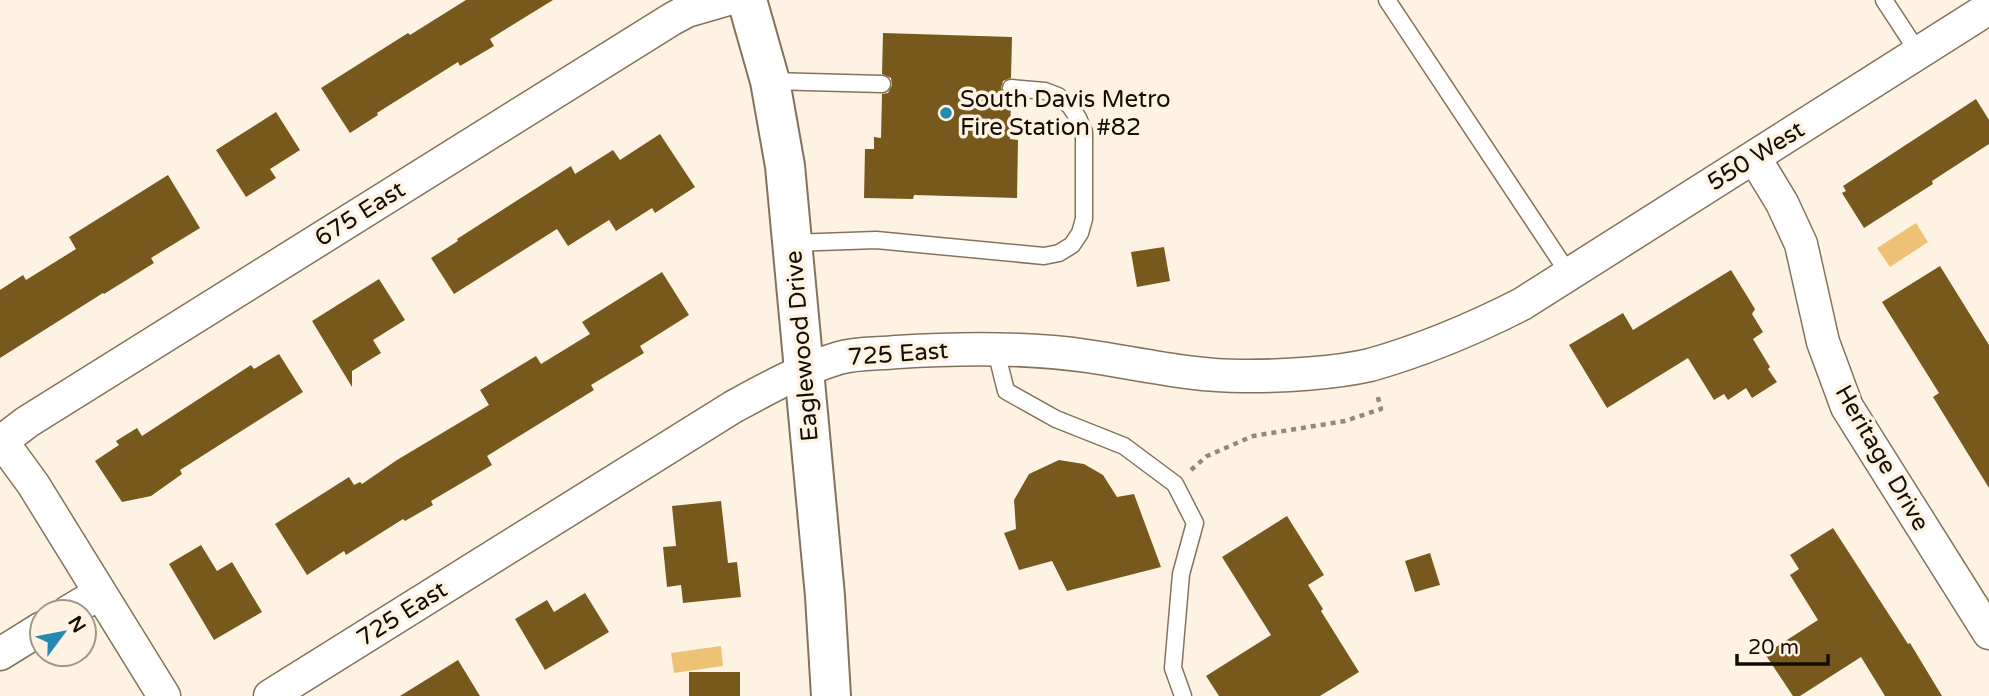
<svg xmlns="http://www.w3.org/2000/svg" width="1989" height="696" viewBox="0 0 1989 696" font-family="'Varela Round',sans-serif">
	<rect width="100%" height="100%" fill="#fef3e2"/>
	<path fill="#eec275" d="M 1916,223 L 1928,242 L 1890,267 L 1877,248 Z
		M 721,646 L 723,666 L 674,673 L 671,653 Z"/>
	<path fill="#78591d" d="M 466,0 L 553,0 L 490,39 L 494,46 L 460,66 L 458,62 L 377,113 L 378,115 L 350,133 L 321,88 L 408,33 L 410,35 Z
		M 883,33 L 1012,37 L 1011,78 L 1003,81 L 1001,88 L 1004,96 L 1011,99 L 1010,139 L 1018,140 L 1017,198 L 914,195 L 913,199 L 864,198 L 865,149 L 874,149 L 874,137 L 881,138 L 882,94 L 888,93 L 892,85 L 891,78 L 882,74 Z
		M 1976,99 L 1989,120 L 1989,144 L 1932,181 L 1933,184 L 1864,228 L 1842,193 L 1846,191 L 1843,186 Z
		M 276,112 L 300,150 L 270,169 L 276,178 L 246,197 L 216,150 Z
		M 660,134 L 695,187 L 655,213 L 652,208 L 616,231 L 609,220 L 568,246 L 557,229 L 454,294 L 431,258 L 458,241 L 457,239 L 571,166 L 575,174 L 613,150 L 620,160 Z
		M 168,175 L 200,228 L 151,258 L 154,263 L 104,294 L 103,293 L 0,358 L 0,290 L 23,275 L 26,280 L 76,249 L 69,237 Z
		M 1164,247 L 1170,281 L 1137,287 L 1131,252 Z
		M 1940,266 L 1989,345 L 1989,488 L 1933,397 L 1939,393 L 1882,302 Z
		M 1731,270 L 1755,309 L 1752,314 L 1763,332 L 1753,339 L 1770,367 L 1768,369 L 1777,382 L 1752,398 L 1746,388 L 1728,400 L 1724,394 L 1714,400 L 1688,358 L 1607,408 L 1569,345 L 1623,313 L 1633,330 Z
		M 662,272 L 689,315 L 640,346 L 644,353 L 591,385 L 594,390 L 487,456 L 492,465 L 431,501 L 433,505 L 405,521 L 403,519 L 346,555 L 344,551 L 307,575 L 275,524 L 349,477 L 354,485 L 360,482 L 362,484 L 397,460 L 489,405 L 480,390 L 536,356 L 541,364 L 590,334 L 582,322 Z
		M 379,279 L 405,320 L 373,340 L 381,353 L 352,371 L 352,387 L 312,321 Z
		M 279,354 L 303,392 L 180,470 L 182,474 L 151,496 L 122,502 L 95,461 L 119,445 L 116,441 L 137,428 L 142,436 L 251,365 L 254,369 Z
		M 1059,460 L 1084,464 L 1103,475 L 1117,497 L 1134,494 L 1161,567 L 1067,591 L 1052,561 L 1019,570 L 1004,533 L 1016,529 L 1014,500 L 1029,474 Z
		M 721,501 L 728,563 L 737,562 L 741,597 L 683,603 L 681,585 L 667,587 L 663,547 L 676,546 L 672,506 Z
		M 1287,516 L 1324,575 L 1308,585 L 1323,609 L 1321,611 L 1359,672 L 1320,696 L 1219,696 L 1206,676 L 1271,635 L 1222,557 Z
		M 1833,528 L 1908,644 L 1910,643 L 1942,696 L 1885,696 L 1861,657 L 1800,696 L 1793,696 L 1765,654 L 1818,620 L 1790,575 L 1799,569 L 1790,555 Z
		M 201,545 L 217,571 L 232,562 L 262,612 L 214,640 L 169,564 Z
		M 1430,553 L 1440,585 L 1415,592 L 1405,561 Z
		M 585,593 L 609,632 L 545,670 L 515,619 L 547,600 L 554,612 Z
		M 458,660 L 480,696 L 400,696 Z
		M 689,672 L 740,672 L 740,696 L 689,696 Z"/>
	<g fill="none" stroke-linecap="round" stroke-linejoin="round">
		<g stroke="#83735a" stroke-width="19">
			<path id="lane" d="M 1387,0 L 1569,274
				M 1884,0 L 1918,52
				M 770,81 L 882,84
				M 792,243 L 876,240 L 1044,256 L 1059,253 L 1072,245 L 1080,233 L 1084,219 L 1084,132 L 1078,118 L 1070,106 L 1058,96 L 1045,91 L 1011,88
				M 996,351 L 1006,391 L 1056,419 L 1124,446 L 1175,484 L 1195,523 L 1181,574 L 1173,668 L 1183,696"/>
		</g>
		<g stroke="#83735a" stroke-width="35">
			<path id="street" d="M 1754,157 L 1782,203 L 1801,244 L 1823,342 L 1847,407 L 1989,633
				M 0,439 L 33,484 L 164,696
				M 2,441 L 27,422 L 672,19 L 687,11 L 725,0
				M 68,612 L 100,593
				M 0,654 L 42,628
				M 270,696 L 733,407 C 768,388 802,369 839,358 C 857,353 878,354 897,352 C 959,348 1024,347 1087,356 C 1141,364 1194,377 1249,376 C 1284,376 1336,373 1370,365 C 1423,350 1473,329 1522,304 L 1989,8"/>
		</g>
		<g stroke="#83735a" stroke-width="42">
			<path id="secondary" d="M 747,0 L 770,81 L 785,166 L 825,596 L 831,696"/>
		</g>
		<path stroke="#92897c" stroke-width="4.5" stroke-dasharray="5 5" stroke-linecap="butt" d="M 1191,470 L 1207,456 L 1253,436 L 1345,421 L 1381,409 L 1377,394"/>
		<use href="#lane" stroke="#fff" stroke-width="16"/>
		<use href="#street" stroke="#fff" stroke-width="32"/>
		<use href="#secondary" stroke="#fff" stroke-width="38"/>
	</g>
	<circle fill="#248ab3" stroke="#fef3e2" stroke-width="2.5" cx="946" cy="113" r="7"/>
	<g text-anchor="middle" dominant-baseline="central" stroke-width="7" stroke-linejoin="round" paint-order="stroke">
		<g font-size="24" fill="#130d04" stroke="#fef3e2" text-anchor="start">
			<text x="960" y="99">South Davis Metro<tspan x="960" dy="28">Fire Station #82</tspan></text>
		</g>
		<g font-size="24" fill="#130d04" stroke="#fef3e2">
			<text transform="translate(1756 156) rotate(-32)">550 West</text>
			<text transform="translate(360 214) rotate(-32)">675 East</text>
			<text transform="translate(802 346) rotate(-95)">Eaglewood Drive</text>
			<text transform="translate(898 354) rotate(-4)">725 East</text>
			<text transform="translate(1882 458) rotate(60)">Heritage Drive</text>
			<text transform="translate(402 614) rotate(-32)">725 East</text>
		</g>
	</g>
	<g transform="translate(63 633) rotate(58)"><circle r="33" fill="#fef3e2" stroke="#a09789" stroke-width="2"/>
	<path d="M0-5L12 26L0 18L-12 26Z" fill="#248ab3"/>
	<text y="-10" font-size="19" font-weight="bold" text-anchor="middle" fill="#130d04">N</text>
	</g>
	<path d="M1737 654v10h91v-10" fill="none" stroke="#130d04" stroke-width="3.5"/>
	<text x="1748" y="654" font-size="21" fill="#130d04" stroke="#fef3e2" stroke-width="5" paint-order="stroke">20 m</text>
</svg>
